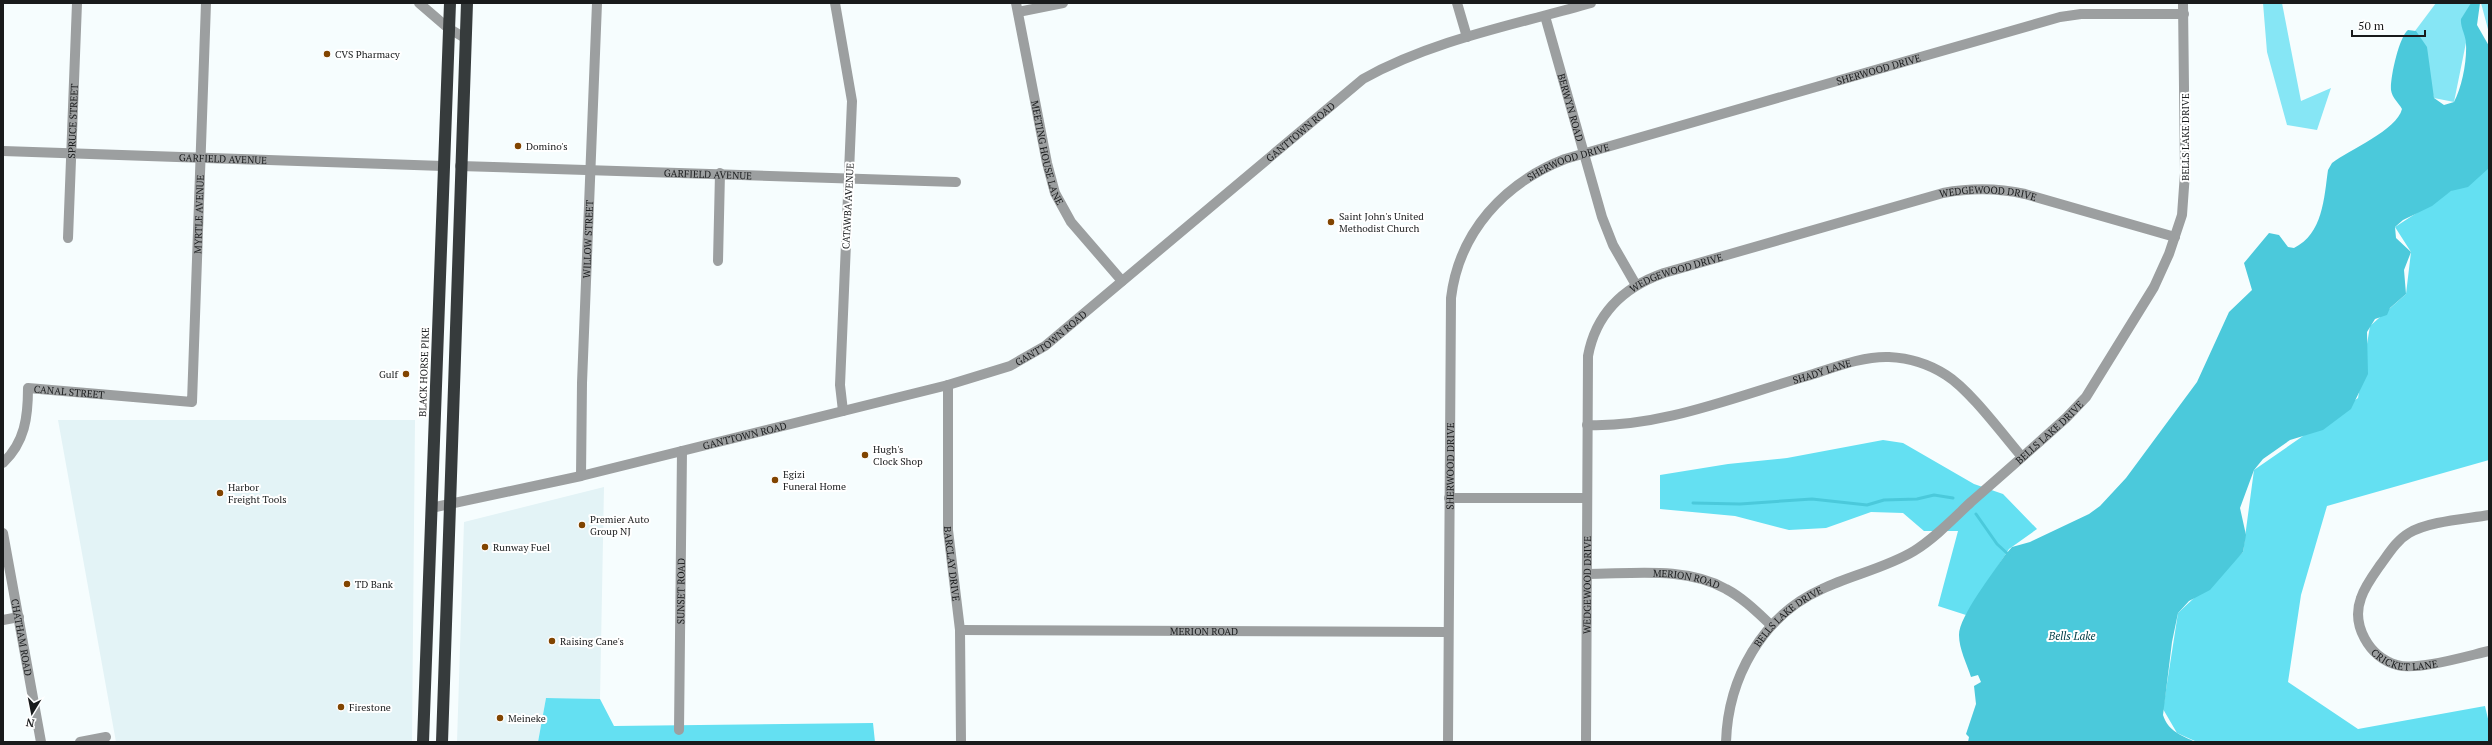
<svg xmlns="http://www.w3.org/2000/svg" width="2492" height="745" viewBox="0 0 2492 745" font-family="'PT Serif',serif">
	<rect width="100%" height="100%" fill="#f6fdfe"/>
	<path fill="#e3f3f6" d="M 58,420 L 415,420 L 412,742 L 116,742 Z
		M 604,487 L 600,699 L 546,698 L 538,742 L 457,742 L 464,522 Z"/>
	<path fill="#86e6f5" d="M 2263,3 L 2282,3 L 2301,101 L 2331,88 L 2317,130 L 2287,125 L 2267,52 Z
		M 2436,3 L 2474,3 L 2454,102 L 2434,98 L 2415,31 Z
		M 2481,3 L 2489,3 L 2489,33 Z"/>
	<path fill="#64e0f2" d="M 2489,166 L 2489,460 L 2327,506 L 2301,595 L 2288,682 L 2358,729 L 2485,706 L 2489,723 L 2489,742 L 2197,742 L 2177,733 L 2163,709 L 2178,613 L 2243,552 L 2254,470 L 2358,398 L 2370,326 L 2406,294 L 2411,252 L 2395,227 Z
		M 1883,440 L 1903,443 L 1974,484 L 2003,494 L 2037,529 L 2009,549 L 1966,615 L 1938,606 L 1958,531 L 1924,531 L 1903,513 L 1871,512 L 1826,528 L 1789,530 L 1735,516 L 1660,509 L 1660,475 L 1728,464 L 1787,458 Z
		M 546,698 L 600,699 L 614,726 L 873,723 L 875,742 L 538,742 Z"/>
	<path fill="#4bc9db" d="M 2471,3 L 2480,3 L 2477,25 L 2489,46 L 2489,168 L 2468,187 L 2451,191 L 2432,206 L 2403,220 L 2395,227 L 2396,238 L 2411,252 L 2404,270 L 2406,294 L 2390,308 L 2387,315 L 2375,319 L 2367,332 L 2368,374 L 2351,409 L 2323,430 L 2290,440 L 2263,459 L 2254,470 L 2240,508 L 2246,535 L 2243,552 L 2210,590 L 2189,601 L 2178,613 L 2172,642 L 2163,715 C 2168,731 2182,736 2196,742 L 1968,742 L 1969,737 L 1966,734 L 1976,704 L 1974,686 L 1981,682 L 1978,675 L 1971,677 C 1967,664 1959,649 1959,635 C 1959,616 1994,572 2005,555 L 2012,547 L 2030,542 L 2089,514 L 2100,506 L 2126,478 L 2197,382 L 2229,312 L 2252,290 L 2244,263 L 2269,233 L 2279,235 L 2288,247 L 2294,248 C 2323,234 2324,198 2328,170 L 2332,163 C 2349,150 2397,130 2402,109 C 2399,103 2392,98 2391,90 C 2390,78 2399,37 2408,30 L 2416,31 L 2427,47 L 2434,98 L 2444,105 L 2454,102 C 2462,87 2467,61 2466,44 C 2466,36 2460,27 2461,19 Z"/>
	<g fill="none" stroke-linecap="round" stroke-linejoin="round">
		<path stroke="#4bc9db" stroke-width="3" d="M 1693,503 L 1740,504 L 1812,499 L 1867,505 L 1884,500 L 1917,499 L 1934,495 L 1953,498
			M 1976,514 L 1997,544 L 2009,555"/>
		<g stroke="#9c9fa0" stroke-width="10">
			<path d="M 419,3 L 448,28 L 465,38"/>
			<path d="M 835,3 L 852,101 L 840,385 L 843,411"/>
			<path id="s1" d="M 1016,3 L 1047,163 L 1055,193 L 1071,222 L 1122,281"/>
			<path d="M 1457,3 L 1467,37"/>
			<path d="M 1018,12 L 1063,3"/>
			<path id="s2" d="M 1545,16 L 1602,217 L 1613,245 L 1636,285"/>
			<path id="s3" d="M 3,151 L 443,166"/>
			<path id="s4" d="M 460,166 L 956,182"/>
			<path id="s5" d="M 68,238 L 77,3"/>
			<path d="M 718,261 L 720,173"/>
			<path id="s6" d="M 948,385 L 948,530 L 960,630 L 961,742"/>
			<path id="s7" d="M 1587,425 C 1660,428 1737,396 1807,376 C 1833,368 1862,356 1889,357 C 1910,358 1929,364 1946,375 C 1970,390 2003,435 2022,457"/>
			<path id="s8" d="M 3,463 C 25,442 28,417 28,388 L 192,402 L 206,3"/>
			<path id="s9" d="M 581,476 L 582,383 L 597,3"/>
			<path d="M 1449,498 L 1586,498"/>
			<path id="s10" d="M 431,508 L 581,476 L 948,385 L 1010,366 L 1045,346 L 1363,79 C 1433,40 1514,25 1591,3"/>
			<path id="s11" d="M 2489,515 C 2466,519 2429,521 2409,533 C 2397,540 2389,553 2381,564 C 2374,574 2365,586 2361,598 C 2351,625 2369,657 2397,665 C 2417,671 2467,656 2489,651"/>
			<path id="s12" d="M 3,533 L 41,742"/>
			<path id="s13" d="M 1587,574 C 1632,574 1685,566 1726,589 C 1743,598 1757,612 1771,625"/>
			<path d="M 3,620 L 19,617"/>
			<path id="s14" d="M 960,630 L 1448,632"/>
			<path id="s15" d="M 679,730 L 682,451"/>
			<path d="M 80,742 L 106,737"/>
			<path id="s16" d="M 1448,742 L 1451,298 C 1459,232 1504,183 1565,159 L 2060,17 L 2081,14 L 2184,14"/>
			<path id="s17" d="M 1586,742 L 1588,356 C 1596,313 1624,287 1664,273 L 1943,193 C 1970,188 1998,188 2025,194 L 2175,237"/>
			<path id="s18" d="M 1726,742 C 1728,678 1762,616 1822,589 C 1851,575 1886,568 1914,551 C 1935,538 1953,519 1971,502 C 2003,474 2035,446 2066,418 L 2086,397 L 2154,287 L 2169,254 L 2182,215 L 2185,173 L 2183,3"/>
		</g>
		<path stroke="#363b3c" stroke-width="12" d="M 423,742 L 450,3
			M 442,742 L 467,3"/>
	</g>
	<g fill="#814400" stroke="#fff" stroke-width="1.5">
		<circle cx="327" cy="54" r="4"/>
		<circle cx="518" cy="146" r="4"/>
		<circle cx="1331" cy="222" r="4"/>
		<circle cx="406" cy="374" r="4"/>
		<circle cx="865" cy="455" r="4"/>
		<circle cx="775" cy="480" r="4"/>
		<circle cx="220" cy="493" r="4"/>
		<circle cx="582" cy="525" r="4"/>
		<circle cx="485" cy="547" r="4"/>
		<circle cx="347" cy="584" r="4"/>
		<circle cx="552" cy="641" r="4"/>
		<circle cx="341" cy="707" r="4"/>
		<circle cx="500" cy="718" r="4"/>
	</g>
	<g text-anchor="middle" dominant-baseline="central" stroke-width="4" stroke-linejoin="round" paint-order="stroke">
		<g font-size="10" fill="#191b1c" stroke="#fff" text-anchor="start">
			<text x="335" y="54">CVS Pharmacy</text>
			<text x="526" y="146">Domino's</text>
			<text x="1339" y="216">Saint John's United<tspan x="1339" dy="12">Methodist Church</tspan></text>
			<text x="398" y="374" text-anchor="end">Gulf</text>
			<text x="873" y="449">Hugh's<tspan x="873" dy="12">Clock Shop</tspan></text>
			<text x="783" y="474">Egizi<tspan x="783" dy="12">Funeral Home</tspan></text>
			<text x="228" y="487">Harbor<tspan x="228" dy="12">Freight Tools</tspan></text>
			<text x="590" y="519">Premier Auto<tspan x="590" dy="12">Group NJ</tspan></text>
			<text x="493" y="547">Runway Fuel</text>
			<text x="355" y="584">TD Bank</text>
			<text x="560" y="641">Raising Cane's</text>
			<text x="349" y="707">Firestone</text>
			<text x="508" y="718">Meineke</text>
		</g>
		<g font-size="10" fill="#191b1c" stroke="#fff">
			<text stroke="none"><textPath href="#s16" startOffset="959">SHERWOOD DRIVE</textPath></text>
			<text stroke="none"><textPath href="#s2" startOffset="95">BERWYN ROAD</textPath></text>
			<text stroke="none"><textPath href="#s5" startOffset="117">SPRUCE STREET</textPath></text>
			<text stroke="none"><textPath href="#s10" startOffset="970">GANTTOWN ROAD</textPath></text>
			<text transform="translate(2185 137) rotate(-90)">BELLS LAKE DRIVE</text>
			<text stroke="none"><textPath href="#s1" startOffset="153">MEETING HOUSE LANE</textPath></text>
			<text stroke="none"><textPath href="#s3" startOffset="220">GARFIELD AVENUE</textPath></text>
			<text stroke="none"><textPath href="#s16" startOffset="635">SHERWOOD DRIVE</textPath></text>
			<text stroke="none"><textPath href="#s4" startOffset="248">GARFIELD AVENUE</textPath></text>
			<text stroke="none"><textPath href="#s17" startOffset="840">WEDGEWOOD DRIVE</textPath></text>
			<text transform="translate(848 206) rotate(-87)">CATAWBA AVENUE</text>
			<text stroke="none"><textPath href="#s8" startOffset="434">MYRTLE AVENUE</textPath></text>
			<text stroke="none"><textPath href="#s9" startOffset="237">WILLOW STREET</textPath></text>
			<text stroke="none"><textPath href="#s17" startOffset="516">WEDGEWOOD DRIVE</textPath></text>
			<text stroke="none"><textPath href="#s10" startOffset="646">GANTTOWN ROAD</textPath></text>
			<text stroke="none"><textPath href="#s7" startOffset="242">SHADY LANE</textPath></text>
			<text transform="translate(424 372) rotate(-88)">BLACK HORSE PIKE</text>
			<text stroke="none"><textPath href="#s8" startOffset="123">CANAL STREET</textPath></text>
			<text stroke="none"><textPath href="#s18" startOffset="470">BELLS LAKE DRIVE</textPath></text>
			<text stroke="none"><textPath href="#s10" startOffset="322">GANTTOWN ROAD</textPath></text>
			<text stroke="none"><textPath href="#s16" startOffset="276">SHERWOOD DRIVE</textPath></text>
			<text stroke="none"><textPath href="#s6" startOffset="179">BARCLAY DRIVE</textPath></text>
			<text stroke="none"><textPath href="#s13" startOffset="100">MERION ROAD</textPath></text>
			<text stroke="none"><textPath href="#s17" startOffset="157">WEDGEWOOD DRIVE</textPath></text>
			<text stroke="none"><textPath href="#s15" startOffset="139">SUNSET ROAD</textPath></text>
			<text stroke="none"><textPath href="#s18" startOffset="146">BELLS LAKE DRIVE</textPath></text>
			<text stroke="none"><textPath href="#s14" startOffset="244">MERION ROAD</textPath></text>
			<text stroke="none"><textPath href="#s12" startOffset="106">CHATHAM ROAD</textPath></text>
			<text stroke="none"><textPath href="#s11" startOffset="255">CRICKET LANE</textPath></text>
		</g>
		<g font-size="11" font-style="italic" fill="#054149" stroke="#fff">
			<text x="2072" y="636">Bells Lake</text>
		</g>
	</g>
	<rect width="2492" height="745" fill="none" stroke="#191b1c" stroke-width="8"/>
	<g transform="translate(32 713) rotate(190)" stroke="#ffffff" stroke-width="3" paint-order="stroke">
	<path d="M0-3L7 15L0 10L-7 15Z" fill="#191b1c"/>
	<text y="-6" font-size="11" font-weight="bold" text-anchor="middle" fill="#191b1c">N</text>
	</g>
	<path d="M2352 30v6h73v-6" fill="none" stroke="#191b1c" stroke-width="2"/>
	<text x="2358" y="30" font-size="12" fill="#191b1c" stroke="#ffffff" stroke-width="3" paint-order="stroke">50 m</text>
</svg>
